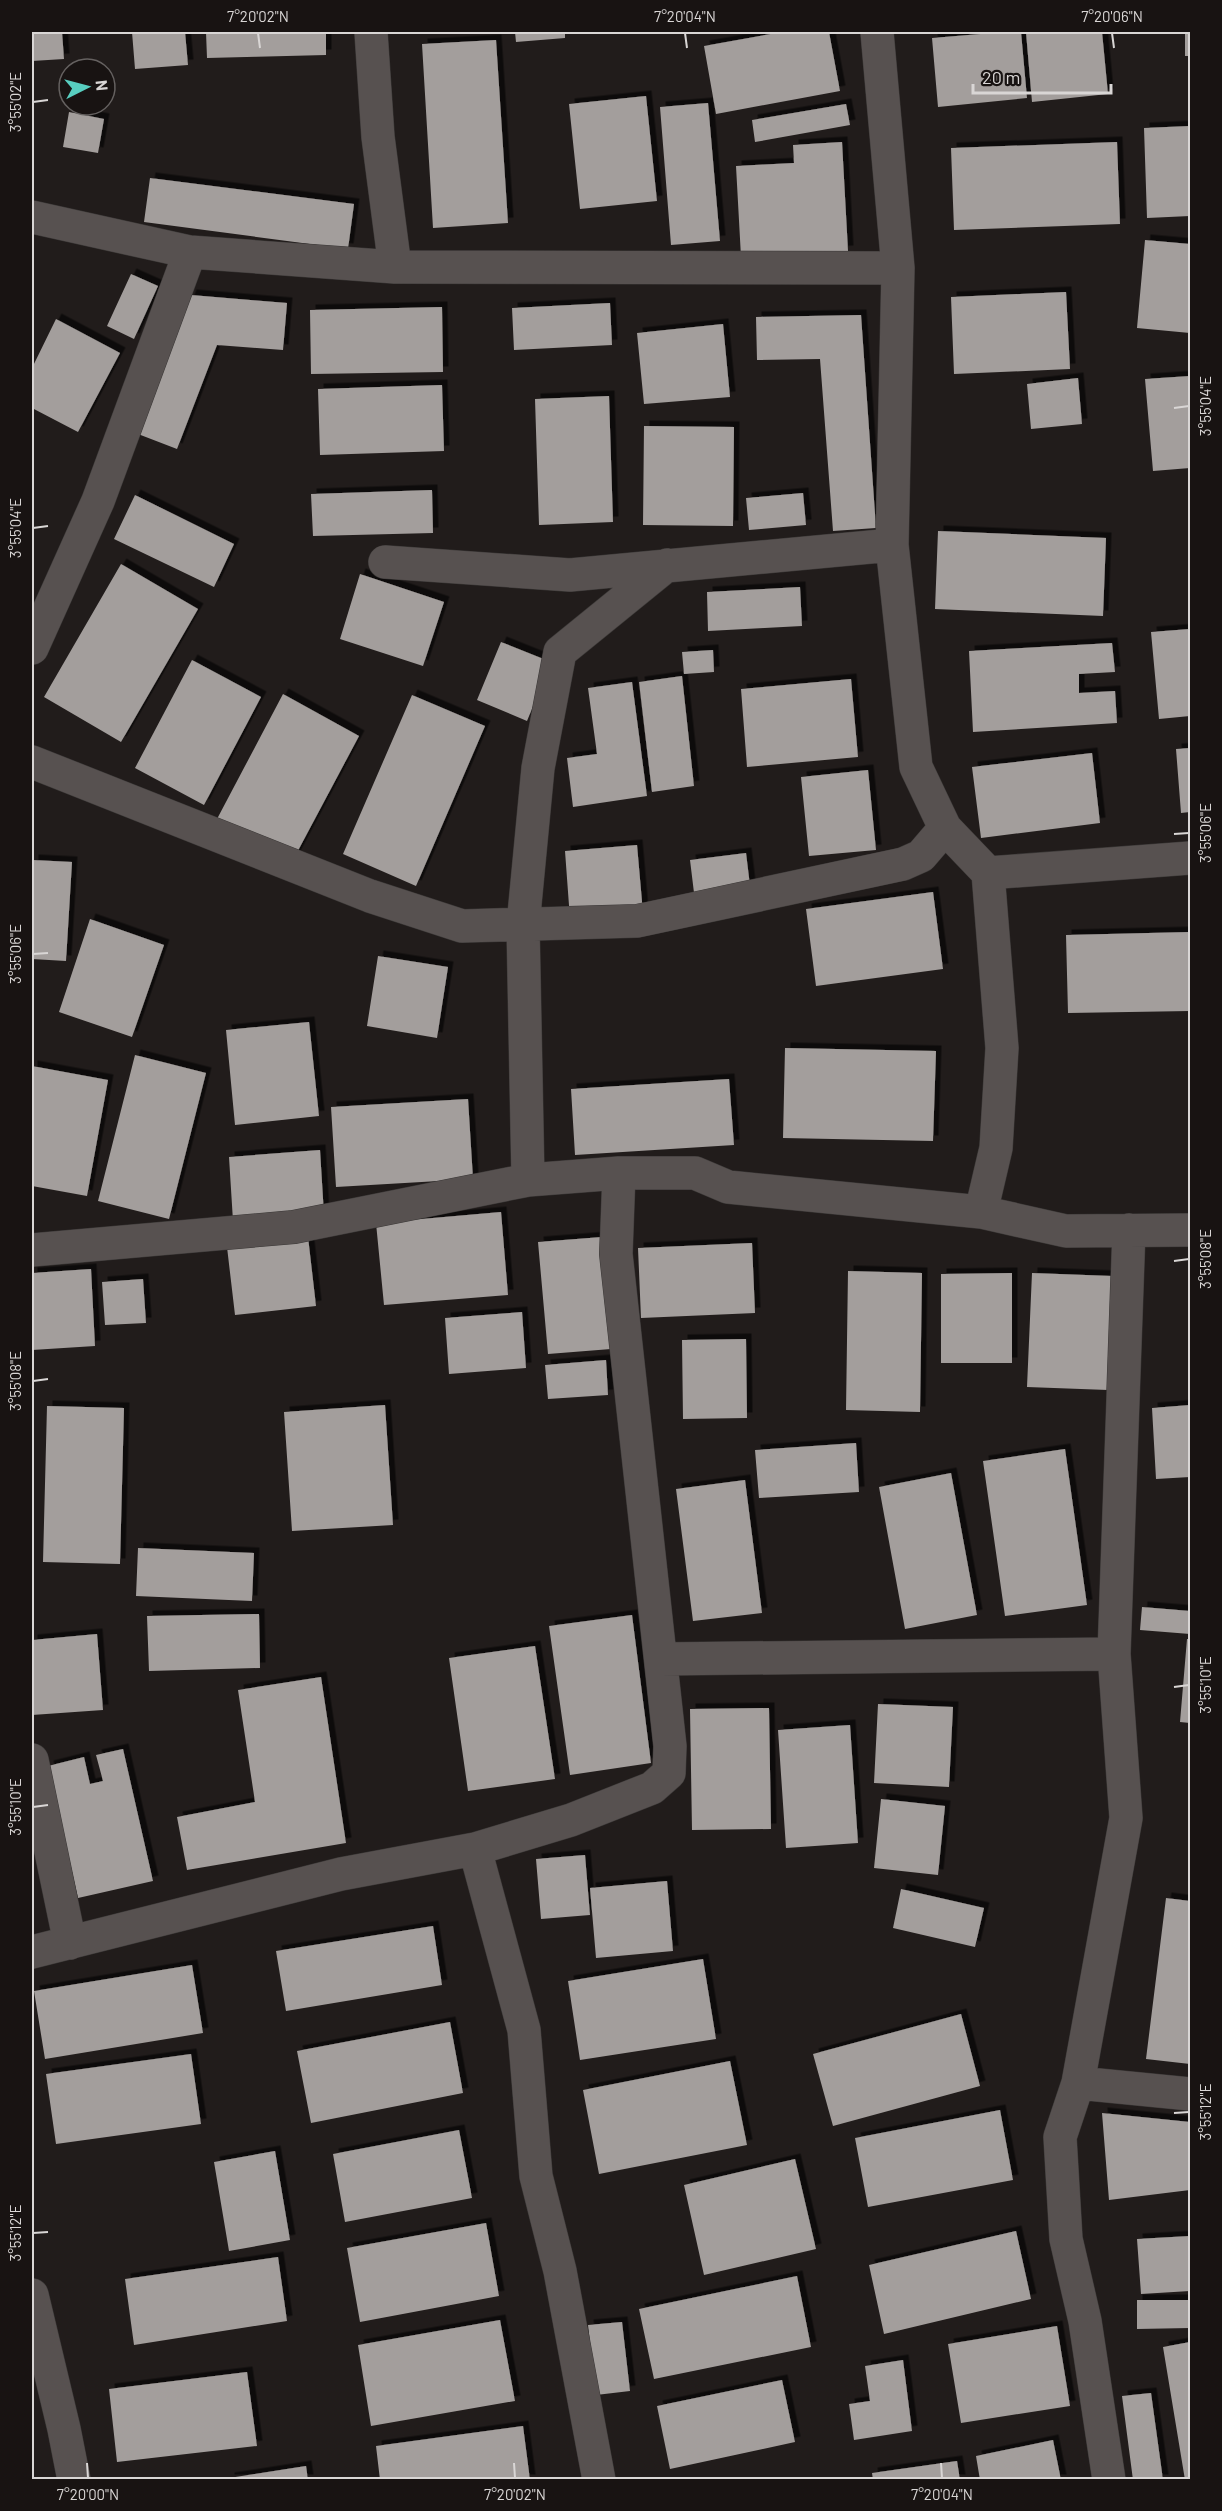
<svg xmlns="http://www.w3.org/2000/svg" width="1222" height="2511" viewBox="0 0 1222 2511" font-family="Barlow,sans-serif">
	<defs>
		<filter id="shadow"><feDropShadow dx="5.5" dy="-5.5" stdDeviation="0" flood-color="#0009"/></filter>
	</defs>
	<rect width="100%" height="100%" fill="#211c1b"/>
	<path fill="#a39e9c" filter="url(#shadow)" d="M 32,32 L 62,32 L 64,59 L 32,61 Z
		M 132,32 L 185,32 L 188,65 L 135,69 Z
		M 206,32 L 326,32 L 326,55 L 207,58 Z
		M 515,32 L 565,32 L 565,38 L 516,42 Z
		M 782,32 L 829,32 L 840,91 L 716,114 L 704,46 Z
		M 1005,32 L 1021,32 L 1027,98 L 938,107 L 932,38 Z
		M 1026,32 L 1102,32 L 1108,94 L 1032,102 Z
		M 1185,32 L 1190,32 L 1190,56 L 1185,56 Z
		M 496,40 L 508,223 L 433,228 L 422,44 Z
		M 646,96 L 657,201 L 580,209 L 569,104 Z
		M 708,103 L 720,241 L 671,245 L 660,107 Z
		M 846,104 L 850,125 L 755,142 L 752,120 Z
		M 69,112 L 104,119 L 98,153 L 63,147 Z
		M 1190,126 L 1190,216 L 1147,218 L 1144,128 Z
		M 842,142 L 848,251 L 741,257 L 736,166 L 794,163 L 793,145 Z
		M 1117,142 L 1120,224 L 954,230 L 951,148 Z
		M 150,178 L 354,204 L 348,249 L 144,222 Z
		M 1145,240 L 1190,244 L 1190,333 L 1137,328 Z
		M 131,274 L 158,286 L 134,339 L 107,326 Z
		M 1066,292 L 1070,369 L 954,374 L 951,297 Z
		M 191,295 L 287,303 L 283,350 L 217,345 L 177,449 L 138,434 Z
		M 610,303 L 612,345 L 514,350 L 512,308 Z
		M 442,307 L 443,372 L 311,374 L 310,310 Z
		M 861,315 L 876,528 L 833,531 L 820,359 L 757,360 L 756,317 Z
		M 56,319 L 120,353 L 78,432 L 32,408 L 32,368 Z
		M 723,324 L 730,397 L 644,404 L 637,333 Z
		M 1190,376 L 1190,468 L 1153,471 L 1145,379 Z
		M 1078,378 L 1082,424 L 1031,429 L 1027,384 Z
		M 442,385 L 444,451 L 320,455 L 318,389 Z
		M 609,396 L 613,522 L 539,525 L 535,399 Z
		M 644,426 L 734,427 L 733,526 L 643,525 Z
		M 432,490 L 433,533 L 313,536 L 311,494 Z
		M 803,493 L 806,525 L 749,530 L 746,498 Z
		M 135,495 L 234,544 L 214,587 L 114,539 Z
		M 938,531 L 1106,538 L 1103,616 L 935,609 Z
		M 121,564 L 198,609 L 121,742 L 44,697 Z
		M 360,574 L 444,602 L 423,666 L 340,639 Z
		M 800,587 L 802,626 L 708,631 L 707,592 Z
		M 1190,629 L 1190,716 L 1159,719 L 1151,632 Z
		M 501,642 L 551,662 L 527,721 L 477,700 Z
		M 1112,643 L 1115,672 L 1079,674 L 1079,693 L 1115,691 L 1117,723 L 973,732 L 969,651 Z
		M 713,650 L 714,672 L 684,674 L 682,652 Z
		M 192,660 L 261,697 L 204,805 L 135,768 Z
		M 682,676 L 694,786 L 652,792 L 639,682 Z
		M 851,679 L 858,757 L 747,767 L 741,689 Z
		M 632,682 L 647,796 L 573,807 L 567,758 L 597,754 L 588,688 Z
		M 283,694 L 359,736 L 293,860 L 217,819 Z
		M 412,695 L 485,726 L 416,886 L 343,854 Z
		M 1190,748 L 1190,812 L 1181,813 L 1176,749 Z
		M 1092,753 L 1100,823 L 981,838 L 972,767 Z
		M 868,770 L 876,850 L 809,856 L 801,777 Z
		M 637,845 L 643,913 L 570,919 L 565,851 Z
		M 746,853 L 751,894 L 695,901 L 690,860 Z
		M 33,860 L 72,862 L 66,961 L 32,959 Z
		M 933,892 L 943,969 L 816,986 L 806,909 Z
		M 90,919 L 164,945 L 132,1037 L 59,1012 Z
		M 1190,932 L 1190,1011 L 1068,1013 L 1066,935 Z
		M 378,956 L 448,967 L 437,1038 L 367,1026 Z
		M 309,1022 L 319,1116 L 235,1125 L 226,1030 Z
		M 785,1048 L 936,1051 L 933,1141 L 783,1138 Z
		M 135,1055 L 206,1073 L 169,1219 L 98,1201 Z
		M 32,1066 L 108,1080 L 87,1196 L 32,1186 Z
		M 729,1079 L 734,1145 L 575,1155 L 571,1089 Z
		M 468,1099 L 473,1179 L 336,1187 L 331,1107 Z
		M 320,1150 L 324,1215 L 233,1221 L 229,1157 Z
		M 501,1212 L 508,1295 L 384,1305 L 376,1223 Z
		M 308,1237 L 316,1306 L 235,1315 L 227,1247 Z
		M 602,1237 L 611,1349 L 548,1354 L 538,1242 Z
		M 752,1243 L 755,1313 L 641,1318 L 638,1248 Z
		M 91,1269 L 95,1346 L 32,1350 L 32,1273 Z
		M 848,1271 L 922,1273 L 920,1412 L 846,1410 Z
		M 1012,1273 L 1012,1363 L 941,1363 L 941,1274 Z
		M 1032,1273 L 1112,1276 L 1108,1390 L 1027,1387 Z
		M 143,1279 L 146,1323 L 105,1325 L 102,1282 Z
		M 522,1312 L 526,1368 L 449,1374 L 445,1318 Z
		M 746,1339 L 747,1418 L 683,1419 L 682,1340 Z
		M 606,1360 L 608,1395 L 548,1399 L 545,1365 Z
		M 385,1405 L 393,1525 L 292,1531 L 284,1412 Z
		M 1190,1405 L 1190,1477 L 1156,1479 L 1152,1408 Z
		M 47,1406 L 124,1408 L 120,1564 L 43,1562 Z
		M 856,1443 L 859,1492 L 759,1498 L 755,1450 Z
		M 1065,1449 L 1087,1605 L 1005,1616 L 983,1461 Z
		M 951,1473 L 977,1615 L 905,1629 L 879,1487 Z
		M 745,1480 L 762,1613 L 693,1621 L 676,1489 Z
		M 138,1548 L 254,1553 L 252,1601 L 136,1596 Z
		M 1142,1607 L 1190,1611 L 1190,1634 L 1140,1630 Z
		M 259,1614 L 260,1668 L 149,1671 L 147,1616 Z
		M 632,1615 L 651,1763 L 570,1775 L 549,1626 Z
		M 97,1634 L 103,1710 L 32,1715 L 32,1640 Z
		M 1187,1639 L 1190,1639 L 1190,1723 L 1180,1722 Z
		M 535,1646 L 555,1779 L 468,1791 L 449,1658 Z
		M 321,1677 L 346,1843 L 187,1870 L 177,1817 L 255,1802 L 238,1690 Z
		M 878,1704 L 953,1707 L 949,1787 L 874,1783 Z
		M 769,1708 L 771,1829 L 692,1830 L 690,1709 Z
		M 850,1725 L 858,1843 L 786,1848 L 778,1730 Z
		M 123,1749 L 153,1881 L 78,1898 L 48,1766 L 84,1757 L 90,1784 L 103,1781 L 96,1755 Z
		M 881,1799 L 945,1806 L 938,1875 L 874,1868 Z
		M 585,1855 L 590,1915 L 541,1919 L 536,1859 Z
		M 667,1881 L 673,1951 L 596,1958 L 590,1888 Z
		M 901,1889 L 984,1908 L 975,1947 L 893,1928 Z
		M 1166,1898 L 1190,1901 L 1190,2064 L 1146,2059 Z
		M 433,1926 L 442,1985 L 286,2011 L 276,1951 Z
		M 703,1959 L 716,2039 L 580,2060 L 568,1981 Z
		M 192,1965 L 203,2033 L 45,2059 L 34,1991 Z
		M 961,2014 L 980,2086 L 833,2126 L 813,2054 Z
		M 450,2022 L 463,2093 L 311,2123 L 297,2051 Z
		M 191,2054 L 201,2124 L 56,2144 L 46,2074 Z
		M 730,2061 L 747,2145 L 599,2174 L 583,2090 Z
		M 1000,2110 L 1013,2180 L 868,2207 L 855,2138 Z
		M 1102,2113 L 1190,2122 L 1190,2190 L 1109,2200 Z
		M 459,2130 L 472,2198 L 345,2222 L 333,2154 Z
		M 275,2151 L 290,2240 L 229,2251 L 214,2162 Z
		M 795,2159 L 816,2249 L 704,2275 L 684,2185 Z
		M 486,2223 L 499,2296 L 360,2322 L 347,2248 Z
		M 1016,2231 L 1031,2299 L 884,2334 L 869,2265 Z
		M 1190,2236 L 1190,2291 L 1141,2294 L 1137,2239 Z
		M 278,2257 L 287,2321 L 134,2345 L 125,2279 Z
		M 797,2276 L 811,2347 L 654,2379 L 639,2309 Z
		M 1137,2300 L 1190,2300 L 1190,2328 L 1137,2329 Z
		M 500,2320 L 515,2401 L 371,2426 L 358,2345 Z
		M 622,2322 L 630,2391 L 596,2395 L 588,2325 Z
		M 1057,2326 L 1070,2406 L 961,2423 L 948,2344 Z
		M 1190,2342 L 1190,2480 L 1185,2480 L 1163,2347 Z
		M 903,2360 L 912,2431 L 854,2440 L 849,2404 L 870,2401 L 865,2366 Z
		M 247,2372 L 257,2446 L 117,2462 L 109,2389 Z
		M 782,2380 L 795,2442 L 670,2469 L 657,2406 Z
		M 1151,2393 L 1163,2480 L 1133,2480 L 1122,2396 Z
		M 523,2426 L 530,2480 L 380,2480 L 376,2446 Z
		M 1053,2440 L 1061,2480 L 980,2480 L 976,2456 Z
		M 957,2461 L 960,2480 L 873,2480 L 872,2473 Z
		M 306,2466 L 308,2480 L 229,2480 L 229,2478 Z"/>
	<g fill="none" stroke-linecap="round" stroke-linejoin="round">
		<g stroke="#3c3938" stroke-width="34">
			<path id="street" d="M 371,32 L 378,137 L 395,267
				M 877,32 L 898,268
				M 32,217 L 190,252 L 395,267 L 898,268 L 892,545 L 916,767 L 945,828 L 988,873 L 1190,858
				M 385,562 L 570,575 L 892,545
				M 32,648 L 98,501 L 190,252
				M 32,762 L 370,896 L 462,926 L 637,921 L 903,864 L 921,856 L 945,828
				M 528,1180 L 523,925 L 538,768 L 560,652 L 667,565
				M 981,1212 L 996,1148 L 1002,1048 L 988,873
				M 32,1250 L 294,1227 L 528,1180 L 619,1173 L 695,1173 L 728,1187 L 981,1212 L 1066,1231 L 1190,1230
				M 661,1659 L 1114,1654
				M 32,1760 L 70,1943
				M 475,1849 L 524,2030 L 536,2176 L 560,2271 L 599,2480
				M 32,1952 L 341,1874 L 475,1849 L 571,1820 L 652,1788 L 669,1773 L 670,1746 L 616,1254 L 619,1173
				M 1078,2083 L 1190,2094
				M 32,2295 L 64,2429 L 74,2480
				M 1109,2480 L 1085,2321 L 1066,2239 L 1060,2137 L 1078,2083 L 1126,1818 L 1114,1654 L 1129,1230"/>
		</g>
		<use href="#street" stroke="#575150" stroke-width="33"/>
	</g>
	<path fill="none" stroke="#d9d6d5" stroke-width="2" d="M 258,33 L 260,48M 685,33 L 687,48M 1112,33 L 1114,48M 33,102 L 48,100M 1174,408 L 1189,406M 33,528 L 48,526M 1174,834 L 1189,833M 33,954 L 48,953M 1174,1261 L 1189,1259M 33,1381 L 48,1379M 1174,1687 L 1189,1685M 33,1807 L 48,1805M 1174,2113 L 1189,2112M 33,2233 L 48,2232M 87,2463 L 88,2478M 514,2463 L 515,2478M 941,2463 L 942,2478"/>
	<rect width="1222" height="2511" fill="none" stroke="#181312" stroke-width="66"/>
	<g transform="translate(87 87) rotate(84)"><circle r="28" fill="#181312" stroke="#656160" stroke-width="1.5"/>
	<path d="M0-4.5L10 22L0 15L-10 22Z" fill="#58cec0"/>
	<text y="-9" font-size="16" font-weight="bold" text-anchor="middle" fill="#d9d6d5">N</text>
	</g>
	<path d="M973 84v9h138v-9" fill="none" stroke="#d9d6d5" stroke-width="3"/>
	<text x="982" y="84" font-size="18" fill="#d9d6d5" stroke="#181312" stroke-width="4.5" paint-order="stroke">20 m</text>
	<rect x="33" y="33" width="1156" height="2445" fill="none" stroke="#d9d6d5" stroke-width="2"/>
	<g font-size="15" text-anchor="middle" fill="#d9d6d5">
		<text x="258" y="22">7°20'02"N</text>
		<text x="685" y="22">7°20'04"N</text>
		<text x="1112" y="22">7°20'06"N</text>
		<text transform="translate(16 102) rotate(-90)" y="5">3°55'02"E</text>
		<text transform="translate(1206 406) rotate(-90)" y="5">3°55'04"E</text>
		<text transform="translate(16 528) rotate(-90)" y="5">3°55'04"E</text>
		<text transform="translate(1206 833) rotate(-90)" y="5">3°55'06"E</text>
		<text transform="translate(16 954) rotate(-90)" y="5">3°55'06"E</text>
		<text transform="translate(1206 1259) rotate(-90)" y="5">3°55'08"E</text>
		<text transform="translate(16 1381) rotate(-90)" y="5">3°55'08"E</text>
		<text transform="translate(1206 1685) rotate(-90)" y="5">3°55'10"E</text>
		<text transform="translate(16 1807) rotate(-90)" y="5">3°55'10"E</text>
		<text transform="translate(1206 2112) rotate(-90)" y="5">3°55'12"E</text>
		<text transform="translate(16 2233) rotate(-90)" y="5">3°55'12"E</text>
		<text x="88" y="2500">7°20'00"N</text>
		<text x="515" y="2500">7°20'02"N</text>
		<text x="942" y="2500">7°20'04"N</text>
	</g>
</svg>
